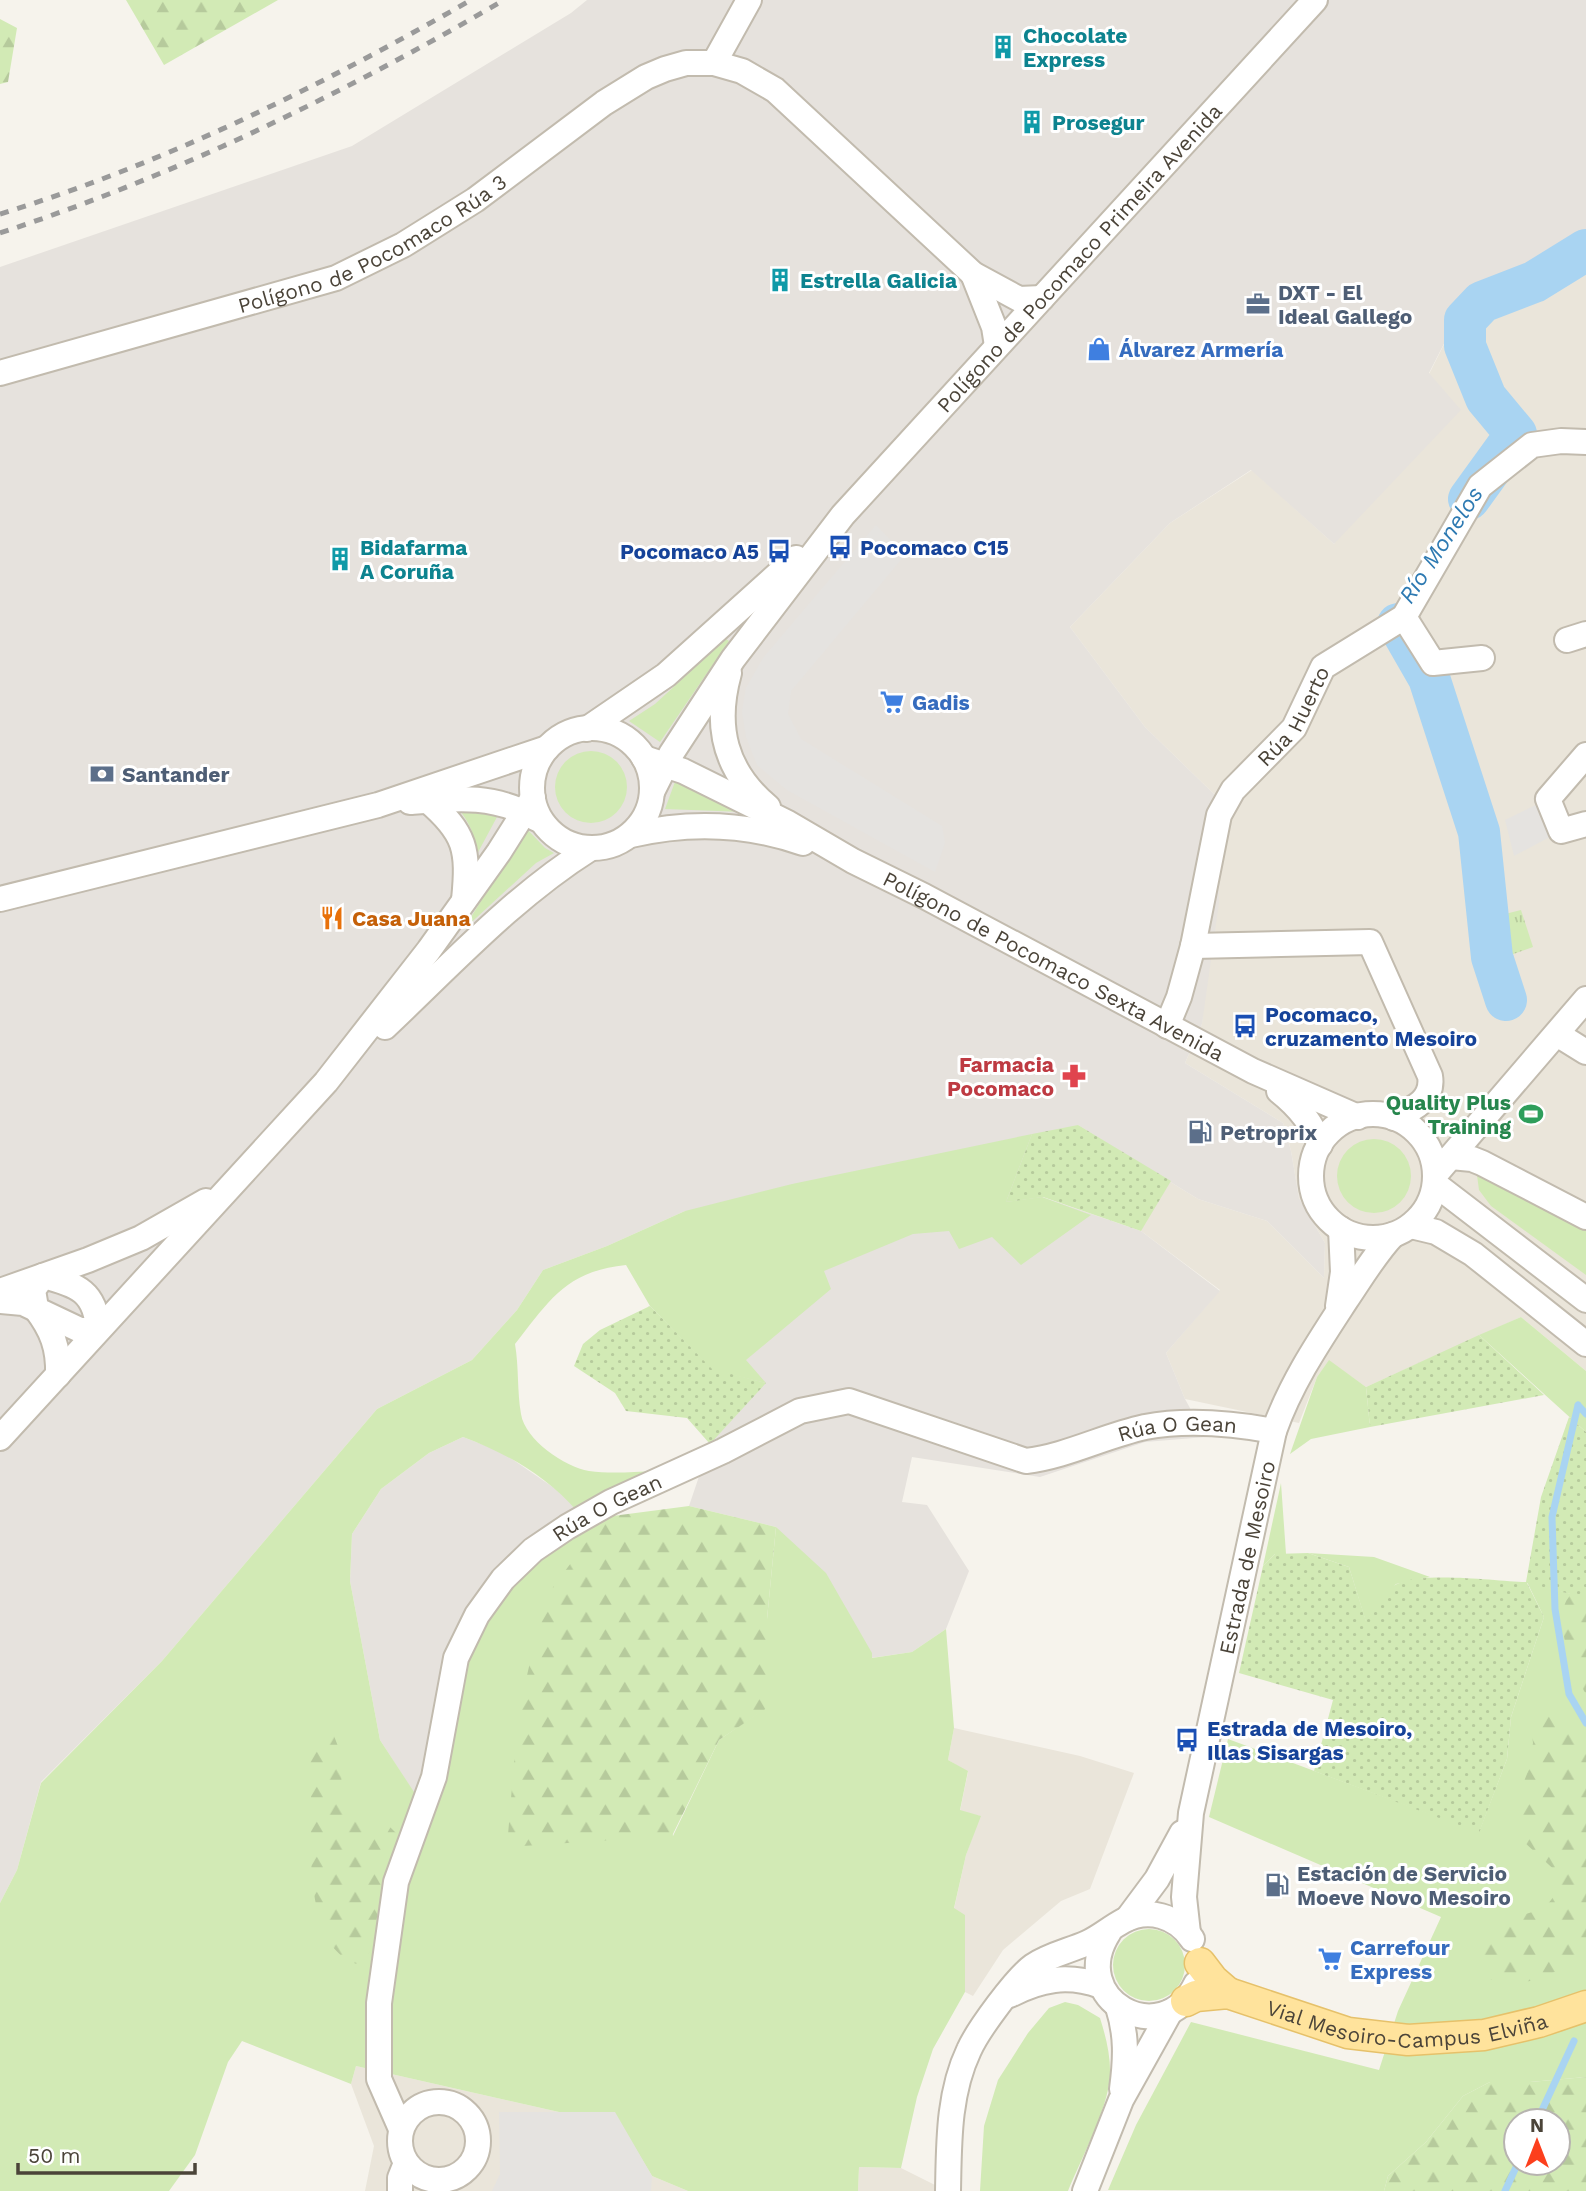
<svg xmlns="http://www.w3.org/2000/svg" width="1586" height="2191" viewBox="0 0 1586 2191" font-family="'Work Sans',sans-serif">
	<defs>
		<pattern id="forest-firs" width="22" height="20" patternUnits="userSpaceOnUse" patternTransform="scale(1.75)"><rect width="22" height="20" fill="#d2eab5"/><path d="M5 1l3.5 6h-7zM16 11l3.5 6h-7z" fill="#b6ca9c"/></pattern>
		<pattern id="park-tufts" width="24" height="20" patternUnits="userSpaceOnUse" patternTransform="scale(1.75)"><rect width="24" height="20" fill="#d2eab5"/><path d="M3 7l-1-3M5 7V3M7 7l1-3M15 17l-1-3M17 17v-4M19 17l1-3" fill="none" stroke="#b6ca9c"/></pattern>
		<pattern id="garden-dots" width="8" height="8" patternUnits="userSpaceOnUse" patternTransform="scale(1.75)"><rect width="8" height="8" fill="#d2eab5"/><path d="M2 2h.1M6 6h.1" fill="none" stroke="#b6ca9c" stroke-width="1.8" stroke-linecap="round"/></pattern>
	</defs>
	<rect width="100%" height="100%" fill="#f6f3ec"/>
	<path fill="#eae5da" d="M 1586,232 L 1586,1371 L 1521,1317 L 1366,1387 L 1329,1361 L 1317,1377 L 1299,1423 L 1185,1399 L 1166,1353 L 1220,1290 L 1141,1231 L 1078,1125 L 1198,1199 L 1267,1221 L 1324,1278 L 1325,1243 L 1299,1198 L 1291,1151 L 1283,1123 L 1185,1063 L 1202,1024 L 1216,796 L 1145,727 L 1070,627 L 1170,523 L 1252,470 L 1334,544 L 1429,374 L 1472,289 L 1535,289 Z
		M 954,1728 L 1080,1756 L 1134,1773 L 1090,1889 L 1061,1901 L 1003,1950 L 973,1996 L 965,1992 L 965,1916 L 954,1909 L 966,1855 L 980,1816 L 960,1811 L 968,1772 L 948,1760 Z
		M 356,2066 L 559,2112 L 615,2112 L 652,2176 L 688,2191 L 365,2191 L 374,2146 L 351,2084 Z
		M 859,2167 L 901,2168 L 947,2191 L 858,2191 Z"/>
	<path fill="#e6e2dd" d="M 587,0 L 1586,0 L 1586,232 L 1535,289 L 1472,289 L 1429,373 L 1461,410 L 1334,544 L 1251,470 L 1170,523 L 1070,627 L 1145,727 L 1216,796 L 1219,903 L 1202,1024 L 1185,1063 L 1283,1123 L 1291,1151 L 1299,1198 L 1325,1243 L 1324,1278 L 1267,1221 L 1198,1199 L 1078,1125 L 1042,1197 L 1141,1231 L 1220,1291 L 1166,1353 L 1185,1399 L 1206,1437 L 1145,1442 L 1040,1477 L 912,1457 L 902,1502 L 927,1505 L 969,1571 L 946,1629 L 912,1652 L 871,1658 L 776,1527 L 689,1506 L 710,1444 L 746,1360 L 685,1211 L 607,1246 L 543,1270 L 517,1310 L 472,1360 L 377,1409 L 162,1661 L 41,1782 L 17,1870 L 0,1903 L 0,267 L 352,146 L 571,13 Z
		M 463,1437 L 502,1452 L 560,1492 L 578,1511 L 447,1659 L 416,1796 L 380,1740 L 350,1581 L 352,1534 L 381,1489 L 429,1453 Z"/>
	<path fill="#d2eab5" fill-rule="evenodd" d="M 726,639 L 729,641 L 660,742 L 629,721 L 655,704 Z
		M555 787a36 36 0 1 1 72 0a36 36 0 1 1-72 0Z
		M 676,779 L 744,812 L 665,809 Z
		M 461,812 L 482,813 L 497,817 L 476,856 C 475,838 472,827 461,812 Z
		M 526,828 L 545,848 L 554,853 L 536,863 L 463,930 Z
		M 1032,1134 L 1006,1202 L 1042,1197 L 1091,1215 L 1021,1265 L 992,1237 L 959,1249 L 949,1231 L 913,1234 L 824,1271 L 831,1289 L 746,1360 L 766,1383 L 712,1370 L 650,1306 L 626,1265 C 566,1271 549,1301 515,1344 C 519,1367 517,1391 521,1414 C 525,1440 565,1467 589,1471 C 610,1474 633,1472 654,1471 L 605,1517 L 673,1836 L 719,1740 L 767,1707 L 767,1619 L 776,1527 L 826,1573 L 872,1653 L 872,1658 L 912,1652 L 946,1629 L 954,1728 L 948,1760 L 968,1771 L 960,1810 L 981,1816 L 966,1855 L 954,1908 L 965,1915 L 965,1992 L 933,2049 L 917,2097 L 901,2168 L 859,2167 L 858,2191 L 688,2191 L 652,2176 L 614,2112 L 559,2112 L 356,2066 L 351,2084 L 242,2041 L 228,2062 L 195,2155 L 169,2191 L 0,2191 L 0,1903 L 17,1870 L 41,1783 L 162,1661 L 377,1409 L 472,1360 L 517,1310 L 543,1270 L 607,1246 L 685,1211 L 792,1184 ZM 463,1437 C 508,1454 545,1475 577,1511 L 447,1659 L 416,1795 L 380,1740 L 350,1581 L 352,1534 L 381,1489 L 429,1453 Z
		M1337 1176a37 37 0 1 1 74 0a37 37 0 1 1-74 0Z
		M 1477,1175 L 1586,1231 L 1586,1275 L 1491,1206 L 1479,1190 Z
		M 1521,1317 L 1586,1371 L 1586,1432 L 1479,1335 Z
		M 1329,1360 L 1366,1387 L 1370,1427 L 1311,1439 L 1290,1454 L 1317,1377 Z
		M 1281,1483 L 1286,1554 L 1275,1554 L 1263,1566 Z
		M 1308,1553 L 1374,1557 L 1430,1577 L 1396,1584 L 1384,1596 L 1366,1622 L 1349,1567 Z
		M 1527,1582 L 1586,1598 L 1586,2077 L 1530,2082 L 1490,2082 L 1463,2096 L 1426,2142 L 1388,2176 L 1384,2191 L 1108,2190 L 1136,2125 L 1191,2022 L 1379,2070 L 1398,2011 L 1441,1917 L 1209,1817 L 1228,1739 L 1479,1832 L 1507,1759 L 1511,1717 L 1544,1617 Z
		M1113 1965a36 36 0 1 1 72 0a36 36 0 1 1-72 0Z
		M 1065,2002 L 1078,2005 L 1100,2018 C 1106,2037 1111,2057 1110,2077 C 1107,2111 1081,2159 1068,2191 L 980,2191 L 984,2126 L 998,2080 L 1028,2033 L 1049,2008 Z"/>
	<path fill="url(#forest-firs)" fill-rule="evenodd" d="M 126,0 L 278,0 L 164,65 Z
		M 0,19 L 17,28 L 8,82 L 0,84 Z
		M 689,1506 L 776,1527 L 767,1619 L 767,1708 L 719,1740 L 672,1836 L 507,1847 L 518,1714 L 545,1598 L 605,1517 Z
		M 1581,1585 L 1586,1585 L 1586,1694 C 1573,1671 1558,1635 1564,1607 C 1566,1598 1574,1591 1581,1585 Z
		M 1547,1704 L 1564,1715 L 1586,1755 L 1586,1948 L 1564,1968 L 1536,1980 L 1506,1985 L 1484,1977 L 1476,1958 L 1479,1937 C 1487,1932 1495,1924 1503,1921 C 1534,1909 1554,1915 1560,1875 L 1523,1841 L 1512,1813 L 1528,1771 L 1533,1743 L 1531,1725 L 1540,1711 Z
		M 317,1730 L 334,1736 L 341,1754 L 342,1799 L 347,1812 L 385,1822 L 396,1833 L 369,1953 L 357,1964 C 303,1947 311,1841 311,1796 C 311,1787 307,1779 306,1770 C 304,1760 307,1747 308,1737 Z
		M 1586,2077 L 1586,2191 L 1384,2191 L 1388,2176 L 1426,2142 L 1463,2096 L 1490,2082 L 1530,2082 ZM 1516,2121 L 1558,2121 L 1558,2163 L 1516,2163 Z"/>
	<path fill="url(#park-tufts)" d="M 1521,910 L 1533,947 L 1508,956 L 1497,916 Z"/>
	<path fill="url(#garden-dots)" d="M 1078,1125 L 1171,1181 L 1141,1231 L 1043,1197 L 1006,1202 L 1032,1134 Z
		M 650,1306 L 712,1369 L 766,1383 L 710,1444 L 687,1418 L 626,1411 L 615,1393 L 574,1366 L 583,1344 L 600,1330 Z
		M 1479,1335 L 1544,1395 L 1370,1427 L 1366,1387 Z
		M 1569,1417 L 1586,1432 L 1586,1598 L 1527,1583 L 1544,1617 L 1511,1717 L 1507,1759 L 1479,1833 L 1314,1771 L 1333,1700 L 1239,1673 L 1263,1566 L 1275,1554 L 1308,1553 L 1349,1567 L 1366,1621 C 1375,1610 1383,1590 1397,1584 C 1423,1571 1496,1581 1526,1582 L 1541,1497 Z"/>
	<path fill="#e5e3e0" d="M 876,525 L 905,555 L 791,691 L 788,714 L 801,739 L 942,826 L 945,843 L 935,872 L 787,790 L 757,765 L 746,737 L 742,711 L 746,688 L 763,658 Z
		M 1548,799 L 1561,831 L 1514,856 L 1505,820 Z
		M 499,2112 L 615,2112 L 652,2176 L 651,2191 L 492,2191 L 500,2174 Z"/>
	<g fill="none" stroke-linecap="round" stroke-linejoin="round">
		<path stroke="#a9d4f2" stroke-width="7" d="M 1578,1405 L 1552,1517 L 1555,1609 L 1569,1694 L 1586,1723
			M 1578,1405 L 1586,1414
			M 1537,2121 L 1574,2041
			M 1505,2191 L 1518,2163"/>
		<path stroke="#a9d4f2" stroke-width="42" d="M 1469,499 L 1516,434 L 1486,398 L 1465,346 L 1465,320 L 1482,302 L 1534,282 L 1586,250
			M 1398,624 L 1429,678 L 1479,832 L 1492,957 L 1506,1000"/>
		<g stroke="#c2bbae" stroke-width="28">
			<g id="minor">
				<path d="M 714,63 L 749,0"/>
				<path d="M 973,274 L 994,327 L 997,346"/>
				<path id="s1" d="M 0,373 L 336,278 L 403,245 L 475,200 L 604,103 L 646,77 L 665,69 L 686,63 L 714,63 L 742,71 L 775,90 L 973,274 L 1019,299 L 1042,298"/>
				<path d="M 1404,617 L 1433,663 L 1482,658"/>
				<path d="M 1567,640 L 1586,634"/>
				<path d="M 729,673 C 714,727 725,771 768,807"/>
				<circle cx="592" cy="788" r="60"/>
				<path d="M 587,729 L 666,675 L 796,558"/>
				<path d="M 1586,755 L 1548,799 L 1561,831 L 1586,824"/>
				<path id="s2" d="M 644,758 L 683,771 L 788,823 L 853,861 L 924,896 L 1253,1071 L 1358,1117"/>
				<path id="s3" d="M 653,790 L 671,754 L 733,659 L 843,515 L 1315,0"/>
				<path d="M 427,800 C 466,833 469,850 464,900"/>
				<path d="M 410,802 C 457,798 495,794 537,819"/>
				<path d="M 631,835 C 690,821 746,823 803,843"/>
				<path d="M 0,899 L 378,805 L 547,748"/>
				<path d="M 1193,946 L 1370,942 L 1430,1076 C 1434,1100 1413,1109 1394,1118"/>
				<path id="s4" d="M 1167,1026 L 1179,997 L 1193,946 L 1219,815 L 1233,790 L 1294,728 L 1323,667 L 1404,617 L 1480,486 L 1532,445 L 1561,441 L 1586,442"/>
				<path d="M 385,1027 C 451,965 513,897 591,848"/>
				<path d="M 1557,1034 L 1586,1052"/>
				<path d="M 1279,1091 C 1298,1106 1312,1122 1320,1145"/>
				<circle cx="1373" cy="1176" r="62"/>
				<path d="M 1451,1157 L 1472,1159 L 1482,1163 L 1586,1217"/>
				<path d="M 1435,1175 L 1586,999"/>
				<path d="M 1435,1184 L 1586,1300"/>
				<path d="M 1411,1226 L 1436,1232 L 1473,1254 L 1586,1344"/>
				<path d="M 0,1291 L 88,1260 L 141,1238 L 206,1201"/>
				<path d="M 0,1301 L 23,1303 L 80,1330 L 98,1330 C 96,1292 78,1285 43,1276 L 33,1290 L 36,1308"/>
				<path d="M 1338,1306 L 1343,1272 L 1341,1229"/>
				<path d="M 36,1309 C 52,1330 59,1348 58,1375"/>
				<path d="M 0,1438 L 326,1082 L 429,950 L 499,852 L 533,798"/>
				<path d="M 1128,1918 L 1157,1879 L 1182,1833"/>
				<path d="M 1109,1932 C 1065,2000 1163,2053 1196,1984"/>
				<path id="s5" d="M 1188,1933 L 1184,1897 L 1191,1813 L 1274,1431 C 1291,1383 1318,1343 1346,1300 C 1361,1278 1375,1254 1393,1235"/>
				<path d="M 1010,1995 C 1040,1979 1068,1974 1101,1986"/>
				<path d="M 1118,2007 C 1127,2035 1126,2059 1122,2089"/>
				<circle cx="439" cy="2141" r="39"/>
				<path id="s6" d="M 401,2129 L 379,2079 L 379,2003 L 396,1882 L 434,1777 L 456,1658 L 477,1615 L 503,1579 L 533,1550 L 567,1527 L 611,1502 L 723,1451 L 800,1411 L 849,1401 L 1026,1461 C 1067,1456 1104,1436 1145,1427 C 1188,1419 1231,1423 1274,1431"/>
				<path d="M 400,2191 L 400,2178 L 406,2163"/>
				<path d="M 948,2191 C 949,2144 948,2094 969,2050 C 978,2030 1016,1978 1033,1966 C 1049,1955 1069,1951 1087,1943 C 1100,1937 1110,1928 1123,1921 C 1148,1907 1177,1916 1192,1939"/>
				<path d="M 1085,2191 L 1121,2100 L 1170,2012"/>
			</g>
		</g>
		<g stroke="#e6c16a" stroke-width="33">
			<g id="major">
				<path d="M 1200,1963 L 1213,1980 L 1228,1993"/>
				<path id="s7" d="M 1186,2001 L 1196,1996 L 1228,1993 L 1348,2033 L 1408,2040 L 1484,2035 L 1539,2022 L 1586,2006"/>
			</g>
		</g>
		<use href="#minor" stroke="#fff" stroke-width="24"/>
		<use href="#major" stroke="#ffe39c" stroke-width="30"/>
		<path stroke="#9a9a9a" stroke-width="5" stroke-dasharray="9 9" stroke-linecap="butt" d="M 0,214 C 166,163 321,86 471,0
			M 0,233 C 177,175 343,94 504,0"/>
	</g>
	<defs>
		<g id="building-bare" transform="scale(1.89)"><path d="M-4-6H4V6H1V3H-1V6H-4ZM-2.5-4.3h1.7v1.8h-1.7ZM.8-4.3h1.7v1.8H.8ZM-2.5-1h1.7V.8h-1.7ZM.8-1h1.7V.8H.8Z" fill="#0f9aa8" stroke="#fff" stroke-width="2.5" paint-order="stroke"/></g>
		<g id="office-bare" transform="scale(1.89)"><path d="M-6-3h4V-5.5h4V-3h4V5H-6ZM-1-4.5V-3h2v-1.5ZM-6 0V1H6V0Z" fill="#5c6f8a" stroke="#fff" stroke-width="2.5" paint-order="stroke"/></g>
		<g id="shop-bare" transform="scale(1.89)"><path d="M-5-2.5h2.3a2.7 3.5 0 0 1 5.4 0H5L5.5 6h-11ZM-1.5-2.5h3a1.5 2.3 0 0 0-3 0Z" fill="#3f7fe0" stroke="#fff" stroke-width="2.5" paint-order="stroke"/></g>
		<g id="bus-bare" transform="scale(1.89)"><path d="M-5-6H5V4H4V6H2V4H-2V6H-4V4H-5ZM-3.5-4V0h7V-4ZM-3.5 1.2v1.5H-2V1.2ZM2 1.2v1.5H3.5V1.2Z" fill="#1a4fb4" stroke="#fff" stroke-width="2.5" paint-order="stroke"/></g>
		<g id="supermarket-bare" transform="scale(1.89)"><path d="M-6-5.5h2.5l.6 2H6L4.5 2H-2.5L-4.4-4H-6ZM-1.5 3.2a1.3 1.3 0 1 0 .1 0ZM3 3.2a1.3 1.3 0 1 0 .1 0Z" fill="#3f7fe0" stroke="#fff" stroke-width="2.5" paint-order="stroke"/></g>
		<g id="bank-bare" transform="scale(1.89)"><path d="M-6-4H6V4H-6ZM0-2.3a2.3 2.3 0 1 0 0 4.6a2.3 2.3 0 1 0 0-4.6Z" fill="#5c6f8a" stroke="#fff" stroke-width="2.5" paint-order="stroke"/></g>
		<g id="restaurant-bare" transform="scale(1.89)"><path d="M-5-6h1v4h1v-4h1v4h1v-4h1v5L-1.5 .5V6h-2V.5L-5-1ZM5-6V6H3V1.5H1.5Q1.5-4 5-6Z" fill="#e8710a" stroke="#fff" stroke-width="2.5" paint-order="stroke"/></g>
		<g id="pharmacy-bare" transform="scale(1.89)"><path d="M-2-6h4v4h4v4h-4v4h-4v-4h-4v-4h4Z" fill="#e0444e" stroke="#fff" stroke-width="2.5" paint-order="stroke"/></g>
		<g id="stadium-bare" transform="scale(1.89)"><path d="M0-5a6.5 5 0 1 0 0 10a6.5 5 0 1 0 0-10ZM-3.5-1.8h7v3.6h-7Z" fill="#2e9e5b" stroke="#fff" stroke-width="2.5" paint-order="stroke"/></g>
		<g id="fuel-bare" transform="scale(1.89)"><path d="M-5.5-6h7V0h2V4h1.3V-2.5L3-4.5l.8-.8L6-3V5H2.5V1h-1V6h-7ZM-4.2-4.7v3.2H.2V-4.7Z" fill="#5c6f8a" stroke="#fff" stroke-width="2.5" paint-order="stroke"/></g>
	</defs>
	<g fill-rule="evenodd">
		<use href="#building-bare" x="1003" y="47"/>
		<use href="#building-bare" x="1032" y="122"/>
		<use href="#building-bare" x="780" y="280"/>
		<use href="#office-bare" x="1258" y="304"/>
		<use href="#shop-bare" x="1099" y="349"/>
		<use href="#bus-bare" x="840" y="547"/>
		<use href="#bus-bare" x="779" y="551"/>
		<use href="#building-bare" x="340" y="559"/>
		<use href="#supermarket-bare" x="892" y="702"/>
		<use href="#bank-bare" x="102" y="774"/>
		<use href="#restaurant-bare" x="332" y="918"/>
		<use href="#bus-bare" x="1245" y="1026"/>
		<use href="#pharmacy-bare" x="1074" y="1076"/>
		<use href="#stadium-bare" x="1531" y="1114"/>
		<use href="#fuel-bare" x="1200" y="1132"/>
		<use href="#bus-bare" x="1187" y="1740"/>
		<use href="#fuel-bare" x="1277" y="1885"/>
		<use href="#supermarket-bare" x="1330" y="1959"/>
	</g>
	<g text-anchor="middle" dominant-baseline="central" stroke-width="6" stroke-linejoin="round" paint-order="stroke">
		<g font-size="21" font-weight="bold" fill="#0d838f" stroke="#fff" text-anchor="start">
			<text x="1023" y="35">Chocolate<tspan x="1023" dy="24">Express</tspan></text>
			<text x="1052" y="122">Prosegur</text>
			<text x="800" y="280">Estrella Galicia</text>
			<text x="360" y="547">Bidafarma<tspan x="360" dy="24">A Coruña</tspan></text>
		</g>
		<g font-size="21" fill="#4b4439" stroke="#fff">
			<text stroke="none"><textPath href="#s1" startOffset="396">Polígono de Pocomaco Rúa 3</textPath></text>
			<text stroke="none"><textPath href="#s3" startOffset="684">Polígono de Pocomaco Primeira Avenida</textPath></text>
			<text stroke="none"><textPath href="#s4" startOffset="343">Rúa Huerto</textPath></text>
			<text stroke="none"><textPath href="#s2" startOffset="460">Polígono de Pocomaco Sexta Avenida</textPath></text>
			<text stroke="none"><textPath href="#s6" startOffset="1314">Rúa O Gean</textPath></text>
			<text stroke="none"><textPath href="#s6" startOffset="705">Rúa O Gean</textPath></text>
			<text stroke="none"><textPath href="#s5" startOffset="382">Estrada de Mesoiro</textPath></text>
			<text stroke="none"><textPath href="#s7" startOffset="228">Vial Mesoiro-Campus Elviña</textPath></text>
		</g>
		<g font-size="21" font-weight="bold" fill="#4e5e75" stroke="#fff" text-anchor="start">
			<text x="1278" y="292">DXT - El<tspan x="1278" dy="24">Ideal Gallego</tspan></text>
			<text x="122" y="774">Santander</text>
			<text x="1220" y="1132">Petroprix</text>
			<text x="1297" y="1873">Estación de Servicio<tspan x="1297" dy="24">Moeve Novo Mesoiro</tspan></text>
		</g>
		<g font-size="21" font-weight="bold" fill="#366cbe" stroke="#fff" text-anchor="start">
			<text x="1119" y="349">Álvarez Armería</text>
			<text x="912" y="702">Gadis</text>
			<text x="1350" y="1947">Carrefour<tspan x="1350" dy="24">Express</tspan></text>
		</g>
		<g font-size="21" font-weight="bold" fill="#164399" stroke="#fff" text-anchor="start">
			<text x="860" y="547">Pocomaco C15</text>
			<text x="759" y="551" text-anchor="end">Pocomaco A5</text>
			<text x="1265" y="1014">Pocomaco,<tspan x="1265" dy="24">cruzamento Mesoiro</tspan></text>
			<text x="1207" y="1728">Estrada de Mesoiro,<tspan x="1207" dy="24">Illas Sisargas</tspan></text>
		</g>
		<g font-size="21" font-weight="bold" fill="#c56008" stroke="#fff" text-anchor="start">
			<text x="352" y="918">Casa Juana</text>
		</g>
		<g font-size="21" font-weight="bold" fill="#be3a42" stroke="#fff" text-anchor="end">
			<text x="1054" y="1064">Farmacia<tspan x="1054" dy="24">Pocomaco</tspan></text>
		</g>
		<g font-size="21" font-weight="bold" fill="#27864d" stroke="#fff" text-anchor="end">
			<text x="1511" y="1102">Quality Plus<tspan x="1511" dy="24">Training</tspan></text>
		</g>
		<g font-size="23" font-style="italic" fill="#2e7ab2" stroke="#fff">
			<text transform="translate(1441 545) rotate(-57)">Río Monelos</text>
		</g>
	</g>
	<g transform="translate(1537 2142)"><circle r="33" fill="#ffffff" stroke="#b7b4b0" stroke-width="2"/>
	<path d="M0-5L12 26L0 18L-12 26Z" fill="#fc3f1d"/>
	<text y="-10" font-size="19" font-weight="bold" text-anchor="middle" fill="#4b4439">N</text>
	</g>
	<path d="M18 2163v10h177v-10" fill="none" stroke="#4b4439" stroke-width="3.5"/>
	<text x="28" y="2163" font-size="21" fill="#4b4439" stroke="#ffffff" stroke-width="5" paint-order="stroke">50 m</text>
</svg>
